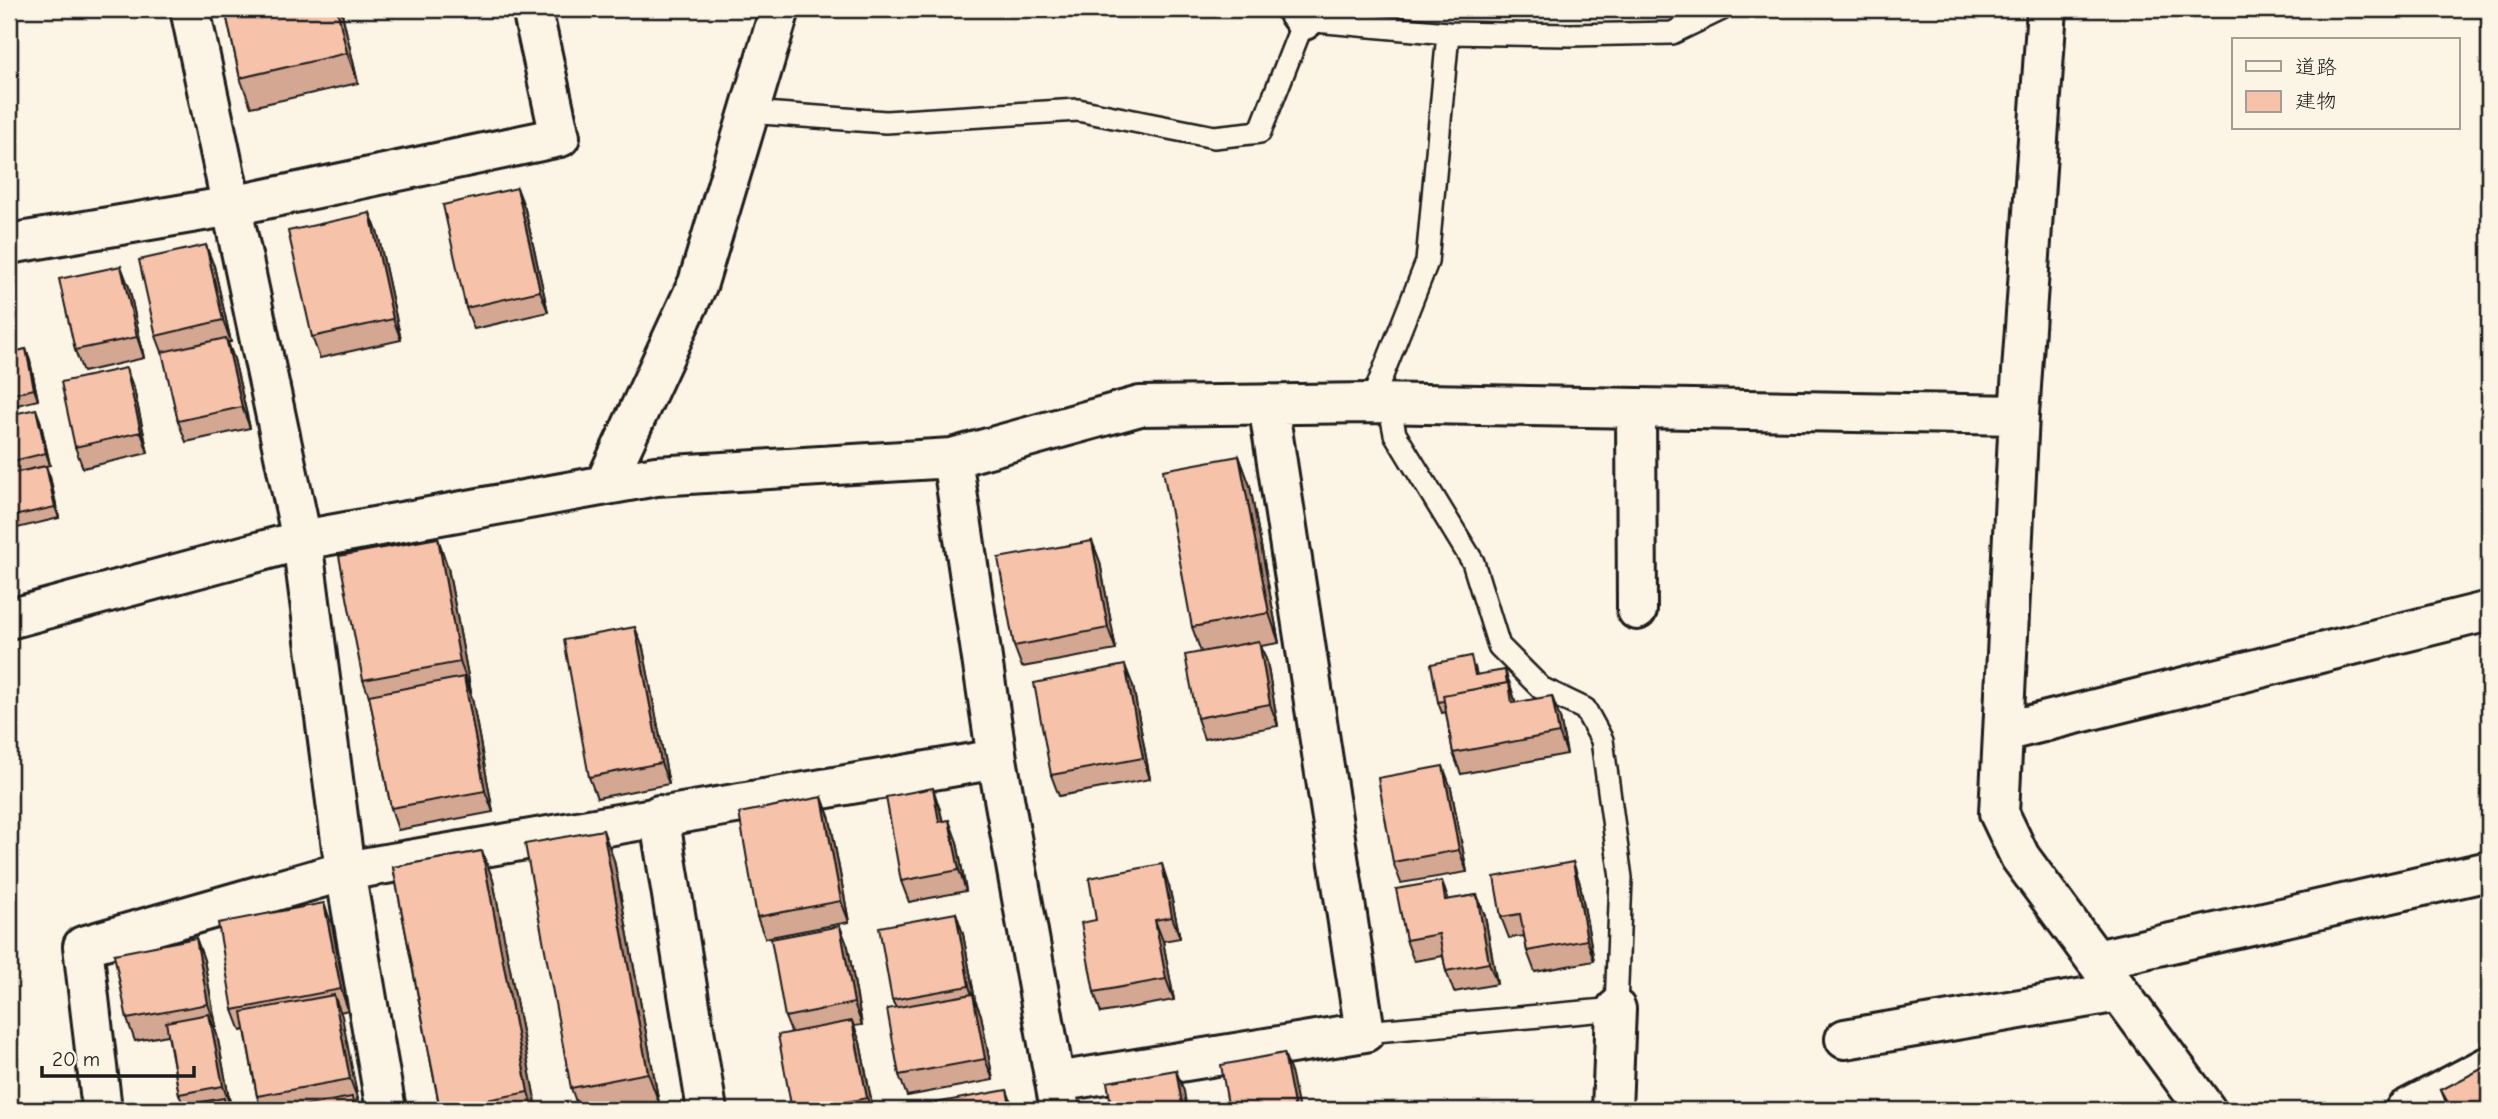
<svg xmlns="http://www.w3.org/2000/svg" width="2498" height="1119" viewBox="0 0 2498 1119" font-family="'Comic Neue','Klee One',sans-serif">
	<rect width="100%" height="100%" fill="#fcf5e5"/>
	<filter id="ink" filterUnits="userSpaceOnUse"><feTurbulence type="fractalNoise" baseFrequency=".0143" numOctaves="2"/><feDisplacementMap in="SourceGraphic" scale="14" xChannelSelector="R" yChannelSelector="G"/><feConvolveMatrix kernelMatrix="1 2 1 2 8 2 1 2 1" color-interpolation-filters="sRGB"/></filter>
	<g filter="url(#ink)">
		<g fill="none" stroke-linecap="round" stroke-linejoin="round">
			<g stroke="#1c1c1c" stroke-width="26">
				<path id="service" d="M 749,112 L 886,122 L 1078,110 L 1214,137 L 1260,132 L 1304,20 L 1448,33 L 1569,35 L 1672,33 L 1722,9
					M 1371,403 L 1427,262 L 1448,33
					M 1365,1032 L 1616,1009 L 1621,878 L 1602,740 L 1585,709 L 1541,688 L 1499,646 L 1473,562 L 1395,434 L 1389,403"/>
			</g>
			<g stroke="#1c1c1c" stroke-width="44">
				<path id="minor" d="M 190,9 L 302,540 L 345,871 L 386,1110
					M 1296,9 L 1304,20
					M 2047,9 L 2019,415 L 1999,813 L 2020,857 L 2206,1110
					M 9,244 L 232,206 L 560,137 L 532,9
					M 1636,408 L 1637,610
					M 952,458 L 997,759 L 1060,1110
					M 605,484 L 698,283 L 780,9
					M 9,619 L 302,540 L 656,476 L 952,458 L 1140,406 L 1371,403 L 2019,415
					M 2003,732 L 2489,611
					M 659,815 L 707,1110
					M 2096,960 L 2489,871
					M 1845,1039 L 2119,992
					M 1056,1082 L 1365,1032 L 1268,404
					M 102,1110 L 83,946 L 345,871 L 997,759
					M 1612,1110 L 1616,1009
					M 2405,1110 L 2489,1066"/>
			</g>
			<use href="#service" stroke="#fcf5e5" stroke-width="21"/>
			<use href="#minor" stroke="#fcf5e5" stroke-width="38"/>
		</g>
		<path fill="#d4a792" stroke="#1c1c1c" stroke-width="2" d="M 225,9 L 341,9 L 358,83 L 251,107 L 240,78 Z
			M 517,188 L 525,209 L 548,312 L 474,329 L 466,308 Z
			M 370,213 L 378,234 L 401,340 L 320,358 L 312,337 Z
			M 214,266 L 231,342 L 228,342 L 234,359 L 250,428 L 186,442 L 178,421 L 164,357 L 156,336 Z
			M 129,287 L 144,358 L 83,372 L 75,350 Z
			M 26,349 L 30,361 L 38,400 L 9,407 L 9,353 Z
			M 134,389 L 148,453 L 83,468 L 75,447 Z
			M 9,415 L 40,420 L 50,465 L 9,474 Z
			M 1239,456 L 1250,486 L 1279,643 L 1261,646 L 1267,662 L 1278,726 L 1204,739 L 1197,718 L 1201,652 L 1192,627 Z
			M 9,474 L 50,477 L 59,518 L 9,530 Z
			M 1092,541 L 1100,562 L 1116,650 L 1022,667 L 1014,646 Z
			M 448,568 L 471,692 L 470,692 L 472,698 L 493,812 L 398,830 L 391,808 L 370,699 L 363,680 Z
			M 643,648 L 669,784 L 597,798 L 589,777 Z
			M 1475,667 L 1477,675 L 1509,681 L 1516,703 L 1560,718 L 1567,754 L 1461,774 L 1453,753 L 1446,712 L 1442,713 L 1438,702 Z
			M 1133,686 L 1150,779 L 1059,796 L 1051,775 Z
			M 1451,788 L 1467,872 L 1401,883 L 1393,862 Z
			M 822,797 L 830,819 L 849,922 L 765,938 L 757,917 Z
			M 940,810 L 943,822 L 957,842 L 966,891 L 909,902 L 901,881 Z
			M 482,851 L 493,880 L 537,1110 L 440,1110 L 393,867 Z
			M 614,860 L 659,1103 L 620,1110 L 579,1110 L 571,1088 Z
			M 1573,862 L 1580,884 L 1594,961 L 1535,972 L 1527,951 L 1524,936 L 1509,938 L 1501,917 Z
			M 1169,886 L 1180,938 L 1163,941 L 1174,1000 L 1101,1013 L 1094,992 L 1096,920 Z
			M 1477,895 L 1485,916 L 1497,984 L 1454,992 L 1446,971 L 1443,956 L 1414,961 L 1406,940 L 1449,900 Z
			M 956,913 L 963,934 L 975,1000 L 981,1015 L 993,1080 L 907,1096 L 899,1075 L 896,1008 L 892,1000 Z
			M 332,925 L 348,1010 L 340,1012 L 358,1100 L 353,1101 L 356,1110 L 262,1110 L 257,1096 L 245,1030 L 241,1031 L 233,1010 Z
			M 196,938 L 204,960 L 216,1026 L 214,1026 L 217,1035 L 231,1108 L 228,1108 L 228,1110 L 173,1110 L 183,1105 L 179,1094 L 168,1035 L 135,1041 L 127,1019 Z
			M 848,947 L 862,1025 L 854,1026 L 860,1042 L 873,1110 L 792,1110 L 791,1032 L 785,1017 Z
			M 2441,1090 L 2489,1110 L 2449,1110 Z"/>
		<path fill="#ad8877" stroke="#1c1c1c" stroke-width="2" d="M 337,9 L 341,9 L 358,83 L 347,53 Z
			M 517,188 L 525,209 L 548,312 L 540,291 Z
			M 370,213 L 378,234 L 401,340 L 393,319 Z
			M 206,245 L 214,266 L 231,342 L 223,320 Z
			M 121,266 L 129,287 L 144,358 L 137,337 Z
			M 226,338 L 234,359 L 250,428 L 242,407 Z
			M 26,349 L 30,361 L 38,400 L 34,389 Z
			M 126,368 L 134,389 L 148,453 L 141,432 Z
			M 36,409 L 40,420 L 50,465 L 46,453 Z
			M 1239,456 L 1250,486 L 1279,643 L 1269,613 Z
			M 46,466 L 50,477 L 59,518 L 55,507 Z
			M 438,538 L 448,568 L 471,692 L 460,662 Z
			M 1092,541 L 1100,562 L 1116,650 L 1108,628 Z
			M 635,627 L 643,648 L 669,784 L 661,763 Z
			M 1259,641 L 1267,662 L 1278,726 L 1270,704 Z
			M 1125,665 L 1133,686 L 1150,779 L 1143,758 Z
			M 1505,670 L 1510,685 L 1516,704 L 1512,703 L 1508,689 Z
			M 464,677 L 472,698 L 493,812 L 485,791 Z
			M 1552,696 L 1560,718 L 1567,754 L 1559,733 Z
			M 1443,766 L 1451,788 L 1467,872 L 1459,850 Z
			M 933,788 L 940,810 L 947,844 L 939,822 Z
			M 822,797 L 830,819 L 849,922 L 841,901 Z
			M 949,820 L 957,842 L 966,891 L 959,870 Z
			M 603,830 L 614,860 L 659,1103 L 648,1073 Z
			M 482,851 L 493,880 L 537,1110 L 534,1110 L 528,1092 Z
			M 1573,862 L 1580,884 L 1594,961 L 1587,940 Z
			M 1162,864 L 1169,886 L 1180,938 L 1172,917 Z
			M 1442,881 L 1449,902 L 1445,900 Z
			M 1477,895 L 1485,916 L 1497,984 L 1489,963 Z
			M 324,903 L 332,925 L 348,1010 L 341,989 Z
			M 956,913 L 963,934 L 975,1000 L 981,1015 L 993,1080 L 985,1059 L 974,1001 L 969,986 Z
			M 1155,920 L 1163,941 L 1174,1000 L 1166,979 Z
			M 840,926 L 848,947 L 862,1025 L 854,1003 Z
			M 196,938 L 204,960 L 216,1026 L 208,1004 Z
			M 334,995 L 342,1016 L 358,1100 L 350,1079 Z
			M 209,1014 L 217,1035 L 231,1108 L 223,1086 Z
			M 852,1021 L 860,1042 L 873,1110 L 872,1110 L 867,1098 Z
			M 1284,1053 L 1292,1075 L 1299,1110 L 1295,1110 Z
			M 1176,1070 L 1184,1091 L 1187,1110 L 1183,1110 Z
			M 1007,1090 L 1014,1110 L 1011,1110 Z"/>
		<path fill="#f7c2aa" stroke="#1c1c1c" stroke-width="2" d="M 225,9 L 337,9 L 347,53 L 240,78 Z
			M 517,188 L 540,291 L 466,308 L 443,205 Z
			M 370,213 L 393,319 L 312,337 L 288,231 Z
			M 206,245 L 223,320 L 156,336 L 139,260 Z
			M 121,266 L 137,337 L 75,350 L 59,279 Z
			M 226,338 L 242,407 L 178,421 L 162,352 Z
			M 26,349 L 34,389 L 9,395 L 9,353 Z
			M 126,368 L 141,432 L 75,447 L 61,382 Z
			M 36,409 L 46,453 L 9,462 L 9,415 Z
			M 1239,456 L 1269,613 L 1192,627 L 1163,470 Z
			M 46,466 L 55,507 L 9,517 L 9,474 Z
			M 438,538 L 460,662 L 363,680 L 339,556 Z
			M 1092,541 L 1108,628 L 1014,646 L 998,558 Z
			M 635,627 L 661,763 L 589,777 L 564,640 Z
			M 1259,641 L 1270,704 L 1197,718 L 1185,655 Z
			M 1471,656 L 1475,675 L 1505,670 L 1507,683 L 1443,695 L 1444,701 L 1438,702 L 1431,664 Z
			M 1125,665 L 1143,758 L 1051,775 L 1034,683 Z
			M 464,677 L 485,791 L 391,808 L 369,695 Z
			M 1509,683 L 1512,703 L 1552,696 L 1559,733 L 1453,753 L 1443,695 Z
			M 1443,766 L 1459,850 L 1393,862 L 1378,778 Z
			M 933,788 L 939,822 L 949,820 L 959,870 L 901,881 L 886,797 Z
			M 822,797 L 841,901 L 757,917 L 739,813 Z
			M 603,830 L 648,1073 L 571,1088 L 525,844 Z
			M 482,851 L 528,1092 L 440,1109 L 393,867 Z
			M 1573,862 L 1587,940 L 1527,951 L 1520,914 L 1501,917 L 1494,877 Z
			M 1162,864 L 1172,917 L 1155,920 L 1166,979 L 1094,992 L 1081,923 L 1096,920 L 1089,878 Z
			M 1442,881 L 1445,900 L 1477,895 L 1489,963 L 1446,971 L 1439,934 L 1406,940 L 1396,889 Z
			M 324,903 L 341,989 L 233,1010 L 218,923 Z
			M 956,913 L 969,986 L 892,1000 L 879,927 Z
			M 840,926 L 854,1003 L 785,1017 L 771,939 Z
			M 196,938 L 208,1004 L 127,1019 L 114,954 Z
			M 973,994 L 985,1059 L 899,1075 L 887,1009 Z
			M 334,995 L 350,1079 L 257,1096 L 242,1012 Z
			M 209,1014 L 223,1086 L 179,1094 L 166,1022 Z
			M 852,1021 L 867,1098 L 804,1110 L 792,1110 L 778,1035 Z
			M 1284,1053 L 1295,1110 L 1229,1110 L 1221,1065 Z
			M 2489,1065 L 2489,1110 L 2452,1110 L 2441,1090 Z
			M 1176,1070 L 1183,1110 L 1112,1110 L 1107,1082 Z
			M 1007,1090 L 1011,1110 L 925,1110 L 924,1105 Z
			M 352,1097 L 354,1110 L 281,1110 Z
			M 224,1098 L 226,1110 L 173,1110 L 173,1107 Z
			M 671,1106 L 672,1110 L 652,1110 Z"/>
	</g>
	<rect width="2498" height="1119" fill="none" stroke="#fcf5e5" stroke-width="35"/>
	<rect x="18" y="18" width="2463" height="1084" fill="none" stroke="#1c1c1c" stroke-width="2.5" filter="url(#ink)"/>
	<rect x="2232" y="38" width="228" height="91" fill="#fcf5e5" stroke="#a29e95" stroke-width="2"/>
	<rect x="2246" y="61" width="35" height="10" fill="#fcf5e5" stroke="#a29e95" stroke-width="2"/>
	<text x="2295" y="74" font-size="21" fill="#1c1c1c">道路</text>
	<rect x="2246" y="91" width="35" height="21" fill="#f7c2aa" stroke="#a29e95" stroke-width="2"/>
	<text x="2295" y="108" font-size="21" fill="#1c1c1c">建物</text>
	<path d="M42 1066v10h152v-10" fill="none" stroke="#1c1c1c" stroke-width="3.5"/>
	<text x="52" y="1066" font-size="21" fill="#1c1c1c" stroke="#fcf5e5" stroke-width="5" paint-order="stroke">20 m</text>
</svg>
